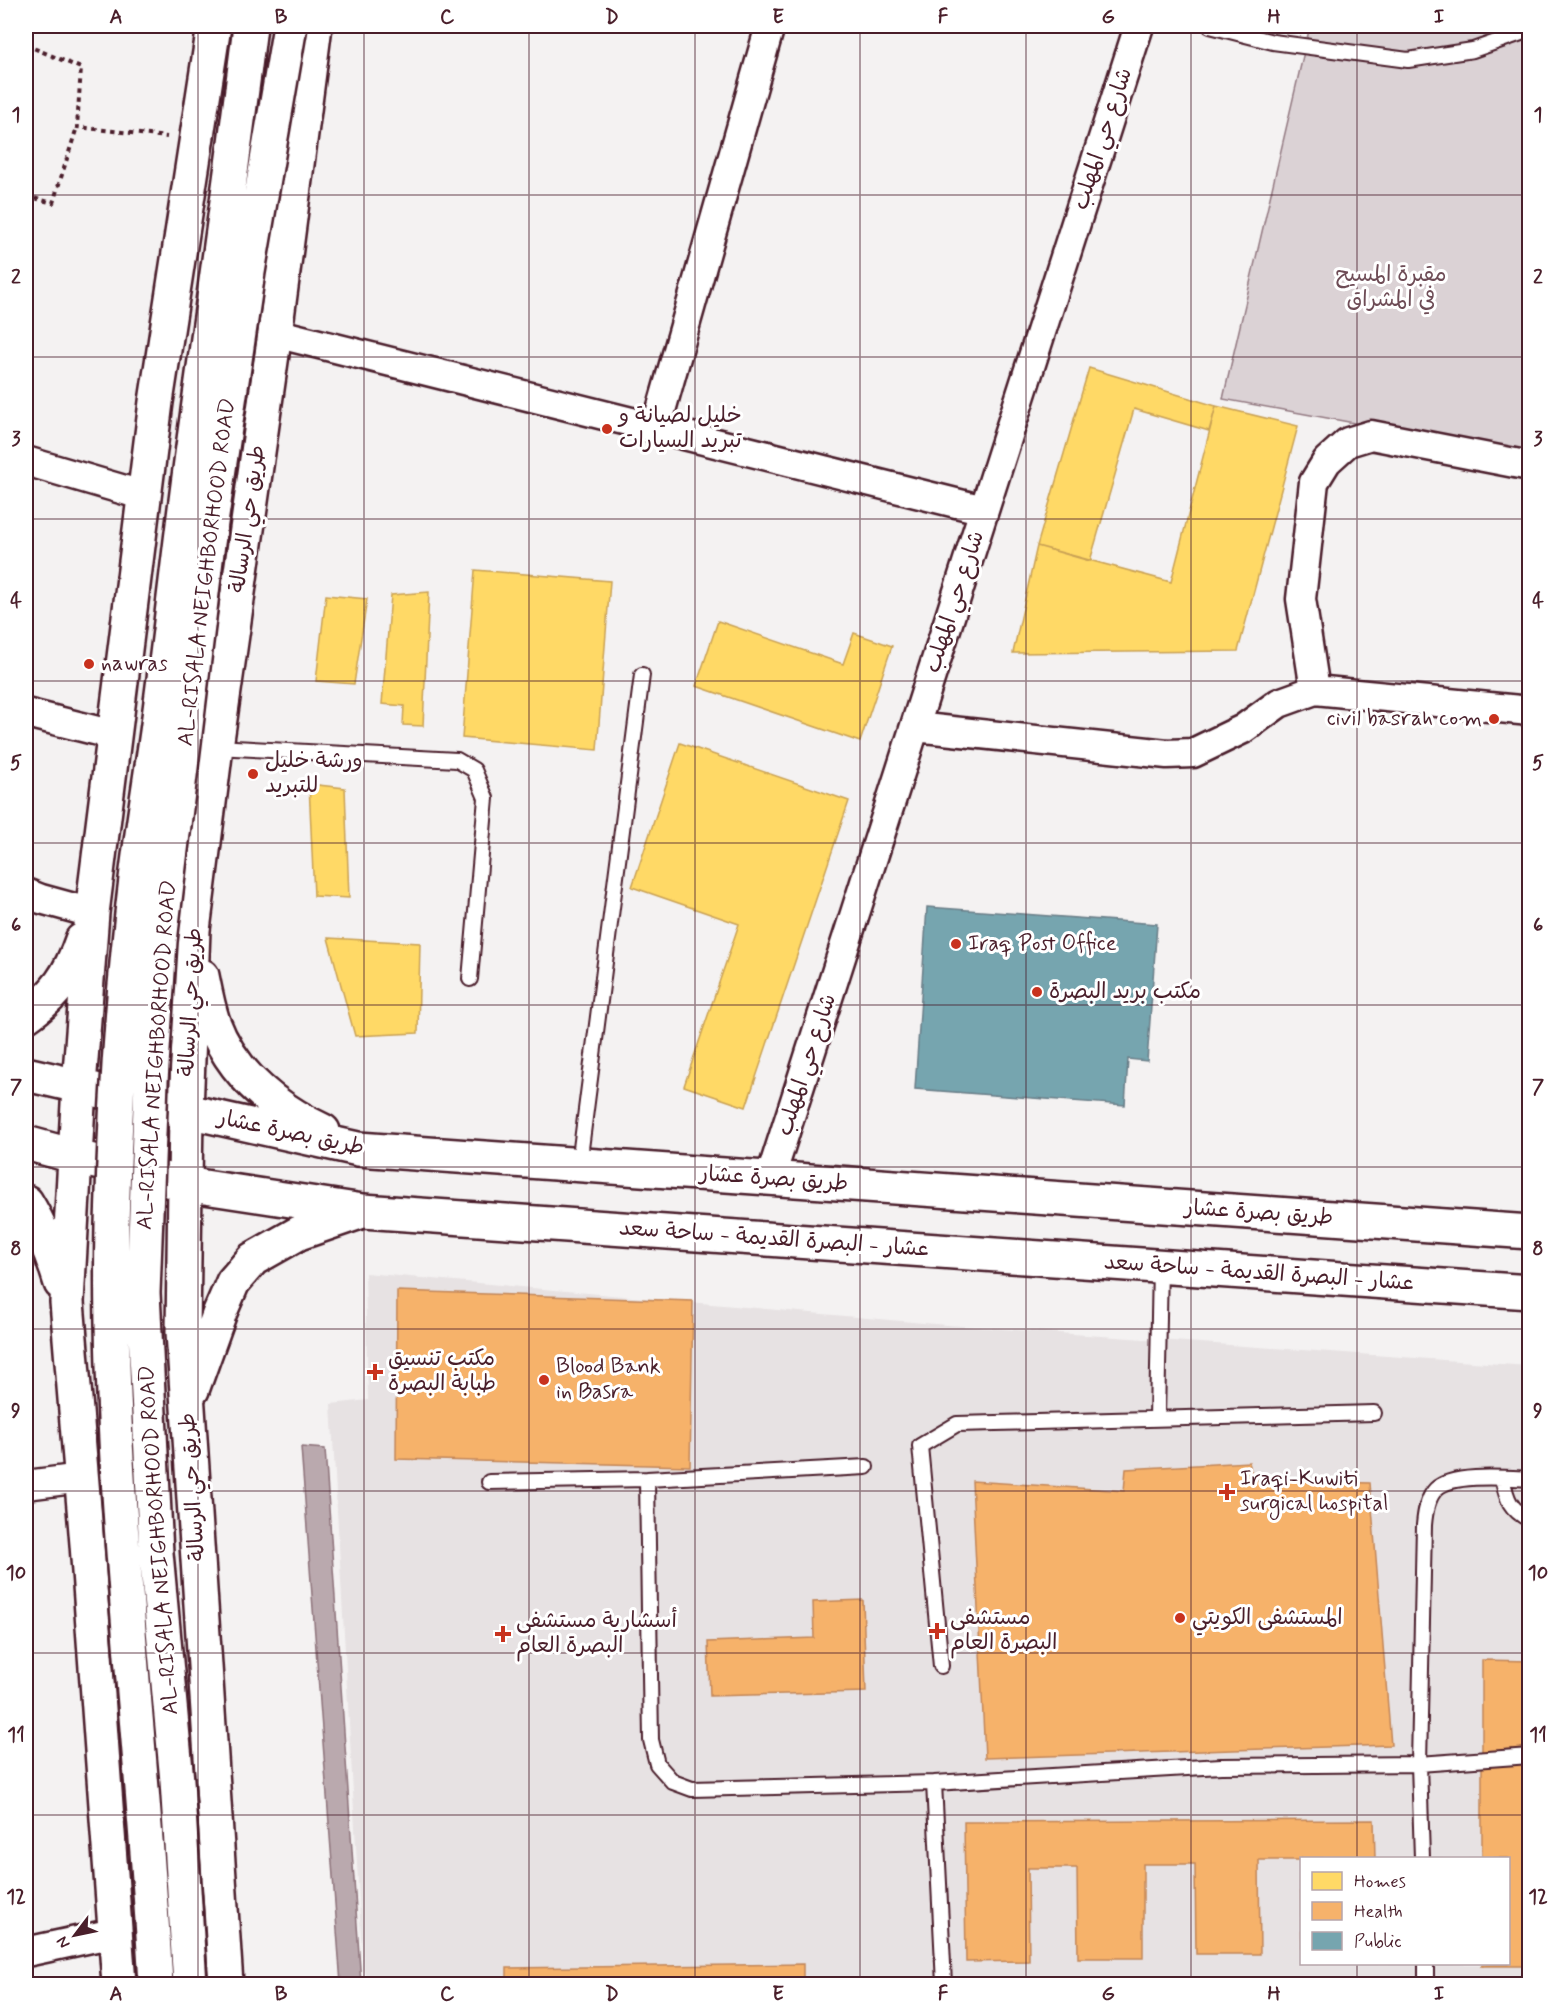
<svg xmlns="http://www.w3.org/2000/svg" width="1555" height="2010" viewBox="0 0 1555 2010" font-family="Mynerve,'Playpen Sans Arabic',sans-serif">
	<rect width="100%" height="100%" fill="#f4f2f2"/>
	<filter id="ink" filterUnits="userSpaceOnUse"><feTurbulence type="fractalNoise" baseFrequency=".0167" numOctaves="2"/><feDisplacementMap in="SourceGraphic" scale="12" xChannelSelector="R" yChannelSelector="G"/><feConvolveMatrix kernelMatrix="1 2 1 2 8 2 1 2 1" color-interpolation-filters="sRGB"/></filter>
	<g filter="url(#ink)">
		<path fill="#e7e2e3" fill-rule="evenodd" d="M 365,1273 L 946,1325 L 1529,1366 L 1529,1984 L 369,1984 L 363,1970 L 331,1404 L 368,1400 ZM 1302,1858 L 1508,1858 L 1508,1964 L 1302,1964 Z"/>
		<path fill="#dbd2d5" stroke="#927880" stroke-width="1.5" d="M 1310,26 L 1529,26 L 1529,455 L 1223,399 Z"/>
		<path fill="#baa9ae" stroke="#8d727a" stroke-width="1.5" d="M 301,1447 L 325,1449 L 361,1984 L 341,1984 Z"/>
		<path fill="#ffd966" stroke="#c9a154" stroke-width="1.5" d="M 1089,368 L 1216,406 L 1209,431 L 1134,409 L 1090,561 L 1037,546 Z
			M 1216,406 L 1298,426 L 1238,651 L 1013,653 L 1037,546 L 1171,582 Z
			M 475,570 L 610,581 L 597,750 L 462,738 Z
			M 429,592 L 423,726 L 403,725 L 404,706 L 382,704 L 391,595 Z
			M 326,595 L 367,599 L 354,684 L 316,681 Z
			M 718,621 L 843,664 L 854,633 L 892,646 L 860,742 L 696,686 Z
			M 680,743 L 849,801 L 746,1107 L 684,1086 L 739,924 L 632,887 Z
			M 309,784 L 345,788 L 349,898 L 314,896 Z
			M 328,938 L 420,943 L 418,1033 L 355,1036 Z"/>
		<path fill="#f6b26b" stroke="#c28658" stroke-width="1.5" d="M 397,1291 L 693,1301 L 690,1466 L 396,1459 Z
			M 1249,1462 L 1253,1480 L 1370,1483 L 1391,1745 L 985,1758 L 972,1481 L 1124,1491 L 1126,1469 Z
			M 863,1600 L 866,1692 L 710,1696 L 708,1642 L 814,1638 L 813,1602 Z
			M 1482,1660 L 1530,1661 L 1530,1966 L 1481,1966 L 1482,1964 L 1508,1964 L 1508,1858 L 1482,1858 Z
			M 1374,1820 L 1375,1858 L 1302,1858 L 1302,1951 L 1300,1860 L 1259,1860 L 1260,1954 L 1196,1954 L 1195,1864 L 1143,1864 L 1143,1958 L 1078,1958 L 1077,1868 L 1028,1868 L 1029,1961 L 966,1962 L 964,1822 Z
			M 803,1964 L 803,1984 L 507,1984 L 507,1968 Z"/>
		<path fill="#76a5af" stroke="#697d87" stroke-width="1.5" d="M 927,907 L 1157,924 L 1147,1061 L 1128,1059 L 1125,1105 L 915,1089 Z"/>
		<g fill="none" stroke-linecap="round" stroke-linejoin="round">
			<g stroke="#4a1f2b" stroke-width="18">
				<path id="service" d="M 1210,26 L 1273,42 L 1408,60 L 1473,50 L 1530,30
					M 216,747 L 457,760 L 474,770 L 486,798 L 470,979
					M 579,1164 L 642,675
					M 1157,1418 L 1160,1266
					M 1502,1478 C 1507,1499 1509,1509 1530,1520
					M 647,1479 L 651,1740 L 657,1764 L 673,1782 L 692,1789 L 934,1783 L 1221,1766 L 1419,1764 L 1530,1756
					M 489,1482 L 647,1479 L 866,1467
					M 941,1666 L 920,1446 L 957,1424 L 1374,1413
					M 934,1783 L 944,1984
					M 1422,1858 L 1419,1764 L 1424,1525 C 1425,1513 1427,1498 1436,1489 C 1452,1473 1508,1478 1530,1479
					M 1426,1964 L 1426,1984"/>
			</g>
			<g stroke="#4a1f2b" stroke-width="33">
				<path id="minor" d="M 275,333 L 984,510
					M 656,428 L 770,26
					M 26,461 L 145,496
					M 1315,690 L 1301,599 L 1314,482 L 1327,461 L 1348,442 L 1371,435 L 1530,466
					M 26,713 L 114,735
					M 915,727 L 1167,754 L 1193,753 L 1243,729 L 1279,703 L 1315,690 L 1530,711
					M 26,893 L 41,899 L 92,913
					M 770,1179 L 1139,26
					M 26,1485 L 82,1478
					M 26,1952 L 114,1933"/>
			</g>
			<g stroke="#4a1f2b" stroke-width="38">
				<path id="primary" d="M 202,976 C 205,991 208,1007 213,1022 C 232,1073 274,1108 323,1131
					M 26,1016 C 56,995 70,975 82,940
					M 26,1074 L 100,1091
					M 165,1106 L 358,1149 L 1530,1232
					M 26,1143 L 96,1162
					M 164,1179 L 185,1184 L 363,1211 L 1530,1292
					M 26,1202 C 42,1228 52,1254 61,1283
					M 192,1390 L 220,1312 L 233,1282 L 253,1259 L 299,1233 L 357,1213
					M 119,1984 L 87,1544 L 67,1302 L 79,1086 L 92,913 L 156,402 L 214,26
					M 226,1984 L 183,1332 L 186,1111 L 193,930 L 216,747 L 275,333 L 315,26"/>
			</g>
			<path stroke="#4a1f2b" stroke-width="4" stroke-dasharray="4.5 4.5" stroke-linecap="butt" d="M 26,45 L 81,68 L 77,127 L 167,137
				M 26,196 L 53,203 L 77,127"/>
			<use href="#service" stroke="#fff" stroke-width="14"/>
			<use href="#minor" stroke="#fff" stroke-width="28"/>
			<use href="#primary" stroke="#fff" stroke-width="33"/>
			<g stroke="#4a1f2b" stroke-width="38" stroke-linecap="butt">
				<path id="primary-bridge" d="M 156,1984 C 142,1731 107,1479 112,1224 C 115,1109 122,993 136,879 C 142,830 150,781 157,732 C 170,637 180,542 193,447 C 212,307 233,166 250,26
					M 190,1984 L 177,1781 L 156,1553 L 143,1293 L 151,1081 L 160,941 L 208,543 L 248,272 L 290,26"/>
			</g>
			<use href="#primary-bridge" stroke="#fff" stroke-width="33"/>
		</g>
	</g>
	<path fill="none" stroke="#4a1f2b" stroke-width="1.5" stroke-opacity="0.55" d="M 198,26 L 198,1984M 364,26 L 364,1984M 529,26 L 529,1984M 695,26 L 695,1984M 860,26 L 860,1984M 1026,26 L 1026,1984M 1191,26 L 1191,1984M 1357,26 L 1357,1858M 26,195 L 1530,195M 26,357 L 1530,357M 26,519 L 1530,519M 26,681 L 1530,681M 26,843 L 1530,843M 26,1005 L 1530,1005M 26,1167 L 1530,1167M 26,1329 L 1530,1329M 26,1491 L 1530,1491M 26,1653 L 1530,1653M 26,1815 L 1530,1815M 1357,1964 L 1357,1984"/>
	<g fill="#c8321e" stroke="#fff" stroke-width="2">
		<circle cx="607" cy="429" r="6"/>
		<circle cx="89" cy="664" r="6"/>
		<circle cx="1494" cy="719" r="6"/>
		<circle cx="253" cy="774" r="6"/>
		<circle cx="956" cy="944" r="6"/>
		<circle cx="1037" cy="992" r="6"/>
		<path d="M372 1363h6v6h6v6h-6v6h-6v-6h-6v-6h6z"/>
		<circle cx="544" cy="1380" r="6"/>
		<path d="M1224 1483h6v6h6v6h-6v6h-6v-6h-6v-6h6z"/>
		<circle cx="1180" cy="1618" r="6"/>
		<path d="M934 1622h6v6h6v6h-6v6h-6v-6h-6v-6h6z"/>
		<path d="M500 1625h6v6h6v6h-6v6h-6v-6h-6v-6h6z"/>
	</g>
	<g text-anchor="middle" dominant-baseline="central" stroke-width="6" stroke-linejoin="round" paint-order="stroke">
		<g font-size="22" fill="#4a1f2b" stroke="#fff">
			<text transform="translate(1103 139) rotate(-72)">شارع حي المهلب</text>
			<text transform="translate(248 519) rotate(-82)">طريق حي الرسالة</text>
			<text transform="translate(207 572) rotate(-83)">AL-RISALA NEIGHBORHOOD ROAD</text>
			<text transform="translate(955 602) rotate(-72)">شارع حي المهلب</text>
			<text transform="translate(191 1002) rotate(-87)">طريق حي الرسالة</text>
			<text transform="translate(157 1055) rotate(-86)">AL-RISALA NEIGHBORHOOD ROAD</text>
			<text transform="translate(807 1065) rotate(-72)">شارع حي المهلب</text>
			<text transform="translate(291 1133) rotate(12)">طريق بصرة عشار</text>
			<text transform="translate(774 1179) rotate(4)">طريق بصرة عشار</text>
			<text transform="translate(1259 1213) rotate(4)">طريق بصرة عشار</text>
			<text transform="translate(774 1239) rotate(4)">عشار - البصرة القديمة - ساحة سعد</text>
			<text transform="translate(1259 1273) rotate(4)">عشار - البصرة القديمة - ساحة سعد</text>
			<text transform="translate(193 1487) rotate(-94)">طريق حي الرسالة</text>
			<text transform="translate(159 1540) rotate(-94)">AL-RISALA NEIGHBORHOOD ROAD</text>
		</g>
		<g font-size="22" fill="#6e4c56" stroke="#fff">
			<text x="1391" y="275">مقبرة المسيح<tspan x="1391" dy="25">في المشراق</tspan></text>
		</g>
		<g font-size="22" fill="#4a1f2b" stroke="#fff" text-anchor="start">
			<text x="619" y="416">خليل لصيانة و<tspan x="619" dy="25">تبريد السيارات</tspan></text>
			<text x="101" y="664">nawras</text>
			<text x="1482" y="719" text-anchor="end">civil basrah com</text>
			<text x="265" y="761">ورشة خليل<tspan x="265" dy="25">للتبريد</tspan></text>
			<text x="968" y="944">Iraq Post Office</text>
			<text x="1049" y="992">مكتب بريد البصرة</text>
			<text x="388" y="1359">مكتب تنسيق<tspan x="388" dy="25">طبابة البصرة</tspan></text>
			<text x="556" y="1367">Blood Bank<tspan x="556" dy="25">in Basra</tspan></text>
			<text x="1240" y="1479">Iraqi-Kuwiti<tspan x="1240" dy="25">surgical hospital</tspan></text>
			<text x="950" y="1618">مستشفى<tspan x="950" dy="25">البصرة العام</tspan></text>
			<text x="1192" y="1618">المستشفى الكويتي</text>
			<text x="516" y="1621">أسشارية مستشفى<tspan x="516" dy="25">البصرة العام</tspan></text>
		</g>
	</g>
	<rect width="1555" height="2010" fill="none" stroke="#fff" stroke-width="66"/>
	<rect x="1300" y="1857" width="210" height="108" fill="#ffffff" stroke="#b7a5aa" stroke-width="1.5"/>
	<rect x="1312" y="1872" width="30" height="18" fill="#ffd966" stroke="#b7a5aa" stroke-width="1.5"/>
	<text x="1354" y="1887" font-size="18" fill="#4a1f2b">Homes</text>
	<rect x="1312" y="1902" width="30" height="18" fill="#f6b26b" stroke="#b7a5aa" stroke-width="1.5"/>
	<text x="1354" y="1917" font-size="18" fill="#4a1f2b">Health</text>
	<rect x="1312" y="1932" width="30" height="18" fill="#76a5af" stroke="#b7a5aa" stroke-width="1.5"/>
	<text x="1354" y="1947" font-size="18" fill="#4a1f2b">Public</text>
	<g transform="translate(75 1935) rotate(238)" stroke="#ffffff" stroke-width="4.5" paint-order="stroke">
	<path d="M0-4.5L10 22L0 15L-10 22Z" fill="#4a1f2b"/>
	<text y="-9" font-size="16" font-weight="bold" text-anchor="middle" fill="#4a1f2b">N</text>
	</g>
	<rect x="33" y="33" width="1489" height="1944" fill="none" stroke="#4a1f2b" stroke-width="2"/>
	<g font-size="20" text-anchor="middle" font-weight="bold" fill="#4a1f2b">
		<text x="116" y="23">A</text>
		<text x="281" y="23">B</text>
		<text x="447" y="23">C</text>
		<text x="612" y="23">D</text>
		<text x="778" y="23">E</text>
		<text x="943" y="23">F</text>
		<text x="1108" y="23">G</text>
		<text x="1274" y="23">H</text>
		<text x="1439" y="23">I</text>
		<text x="16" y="121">1</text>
		<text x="1538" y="121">1</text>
		<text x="16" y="283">2</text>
		<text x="1538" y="283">2</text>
		<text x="16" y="445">3</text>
		<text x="1538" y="445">3</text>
		<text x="16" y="607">4</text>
		<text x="1538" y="607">4</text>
		<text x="16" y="769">5</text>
		<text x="1538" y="769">5</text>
		<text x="16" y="931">6</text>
		<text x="1538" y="931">6</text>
		<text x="16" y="1093">7</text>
		<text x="1538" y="1093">7</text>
		<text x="16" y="1255">8</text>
		<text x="1538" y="1255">8</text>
		<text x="16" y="1417">9</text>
		<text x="1538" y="1417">9</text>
		<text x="16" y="1579">10</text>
		<text x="1538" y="1579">10</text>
		<text x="16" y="1741">11</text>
		<text x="1538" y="1741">11</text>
		<text x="16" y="1903">12</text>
		<text x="1538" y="1903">12</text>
		<text x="116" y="2000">A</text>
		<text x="281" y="2000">B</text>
		<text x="447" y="2000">C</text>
		<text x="612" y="2000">D</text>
		<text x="778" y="2000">E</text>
		<text x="943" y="2000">F</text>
		<text x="1108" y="2000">G</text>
		<text x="1274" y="2000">H</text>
		<text x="1439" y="2000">I</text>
	</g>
</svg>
